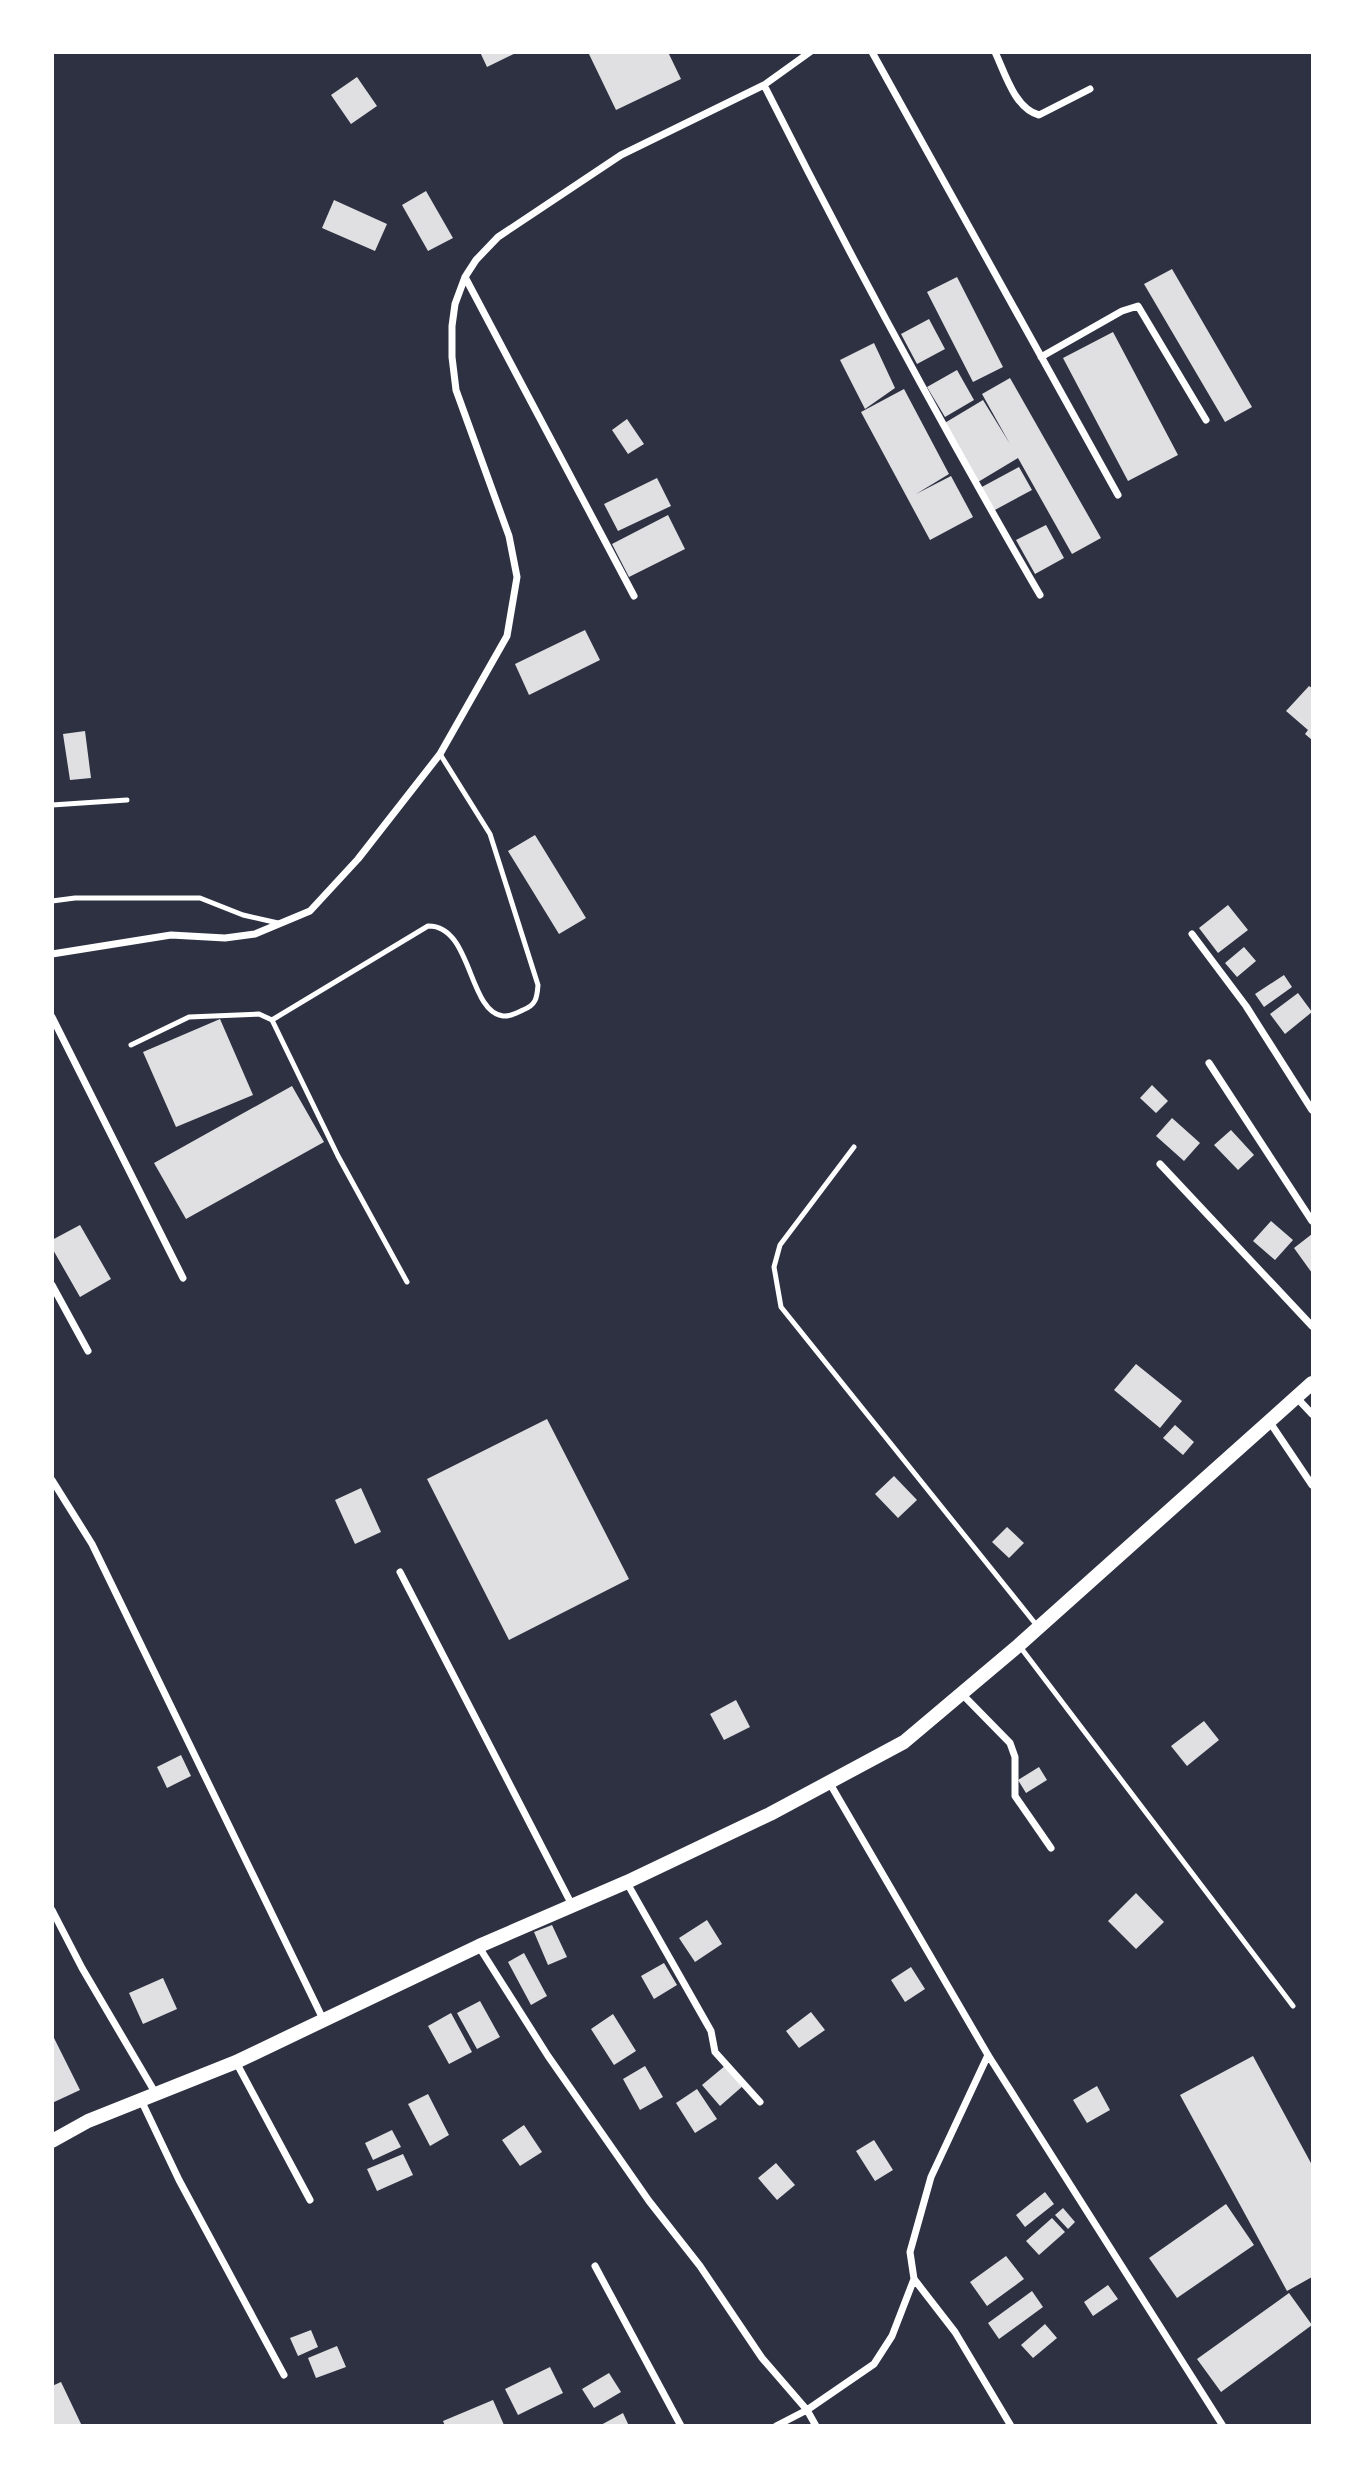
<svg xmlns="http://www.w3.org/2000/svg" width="1365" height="2478" viewBox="0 0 1365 2478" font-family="'Crimson Pro',serif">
	<rect width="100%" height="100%" fill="#2d3142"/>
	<path fill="#e0e0e3" d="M 480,52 L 518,52 L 487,67 Z
		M 588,52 L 668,52 L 681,79 L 616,110 Z
		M 357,77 L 377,106 L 351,124 L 331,95 Z
		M 426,191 L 453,238 L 428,251 L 402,205 Z
		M 334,200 L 387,224 L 375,251 L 322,228 Z
		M 1172,269 L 1252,407 L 1225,422 L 1144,284 Z
		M 957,277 L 1003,367 L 973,382 L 927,292 Z
		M 929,319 L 945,349 L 917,364 L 901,334 Z
		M 1113,332 L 1178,455 L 1128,481 L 1063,358 Z
		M 874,343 L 895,388 L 865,409 L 840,360 Z
		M 957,370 L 974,400 L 945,417 L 927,387 Z
		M 1010,378 L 1101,538 L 1072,554 L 1018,458 L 978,482 L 943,424 L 983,400 L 1010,444 L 982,394 Z
		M 904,389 L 949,474 L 916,494 L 951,476 L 973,517 L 930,540 L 861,412 Z
		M 627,419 L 644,444 L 628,454 L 612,430 Z
		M 1019,467 L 1032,490 L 993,511 L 980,488 Z
		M 657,478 L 671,506 L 618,531 L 604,504 Z
		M 668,515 L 685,549 L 629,577 L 612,544 Z
		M 1046,525 L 1064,558 L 1035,574 L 1016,540 Z
		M 585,630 L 600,660 L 529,695 L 515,664 Z
		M 1309,686 L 1312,688 L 1312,740 L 1305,734 L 1308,730 L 1286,711 Z
		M 85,731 L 91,778 L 70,780 L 63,734 Z
		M 535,835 L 586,918 L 559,934 L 508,851 Z
		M 1228,905 L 1248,930 L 1218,953 L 1199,928 Z
		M 1244,947 L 1256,961 L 1237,977 L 1225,963 Z
		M 1284,975 L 1292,987 L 1264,1007 L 1255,994 Z
		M 1298,993 L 1312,1012 L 1285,1034 L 1270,1014 Z
		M 220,1019 L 253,1095 L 176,1127 L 143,1052 Z
		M 1152,1085 L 1168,1101 L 1156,1113 L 1140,1098 Z
		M 292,1086 L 324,1142 L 186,1219 L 154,1163 Z
		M 1172,1118 L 1200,1143 L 1184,1161 L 1156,1136 Z
		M 1231,1130 L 1254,1155 L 1238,1170 L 1214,1145 Z
		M 1271,1221 L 1293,1240 L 1275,1260 L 1253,1241 Z
		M 80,1225 L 111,1279 L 80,1297 L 52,1248 L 52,1240 Z
		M 1312,1234 L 1312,1273 L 1294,1248 Z
		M 1136,1364 L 1182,1401 L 1160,1428 L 1114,1390 Z
		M 547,1419 L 629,1579 L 509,1640 L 427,1479 Z
		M 1175,1425 L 1194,1442 L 1183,1455 L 1163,1438 Z
		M 894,1476 L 917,1500 L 898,1518 L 875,1494 Z
		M 361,1488 L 381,1532 L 355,1544 L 335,1500 Z
		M 1007,1527 L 1024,1543 L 1009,1558 L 992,1542 Z
		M 736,1700 L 750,1727 L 724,1740 L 710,1714 Z
		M 1204,1721 L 1219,1740 L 1187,1766 L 1171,1746 Z
		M 181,1755 L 191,1776 L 167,1788 L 157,1767 Z
		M 1039,1767 L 1047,1780 L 1026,1793 L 1018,1780 Z
		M 1136,1893 L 1164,1922 L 1136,1949 L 1108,1921 Z
		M 707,1920 L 722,1944 L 695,1962 L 679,1938 Z
		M 552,1925 L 567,1957 L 548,1965 L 534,1932 Z
		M 524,1953 L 547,1996 L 531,2005 L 508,1962 Z
		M 664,1963 L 677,1985 L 654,1999 L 641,1976 Z
		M 911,1967 L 925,1989 L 905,2002 L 891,1980 Z
		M 163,1978 L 177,2009 L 143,2024 L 129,1993 Z
		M 480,2001 L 500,2037 L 477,2049 L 457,2013 Z
		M 811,2012 L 825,2030 L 799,2048 L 786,2031 Z
		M 451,2013 L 472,2052 L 449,2064 L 428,2026 Z
		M 613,2014 L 636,2051 L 614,2065 L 591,2029 Z
		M 52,2034 L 80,2090 L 52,2103 Z
		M 1253,2056 L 1312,2165 L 1312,2277 L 1287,2291 L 1180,2095 Z
		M 726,2065 L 744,2085 L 720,2106 L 702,2085 Z
		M 645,2066 L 663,2097 L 640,2110 L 623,2079 Z
		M 1097,2086 L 1110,2110 L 1087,2123 L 1073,2100 Z
		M 697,2089 L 717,2119 L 695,2133 L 676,2103 Z
		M 428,2094 L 449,2135 L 430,2146 L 408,2104 Z
		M 524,2125 L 542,2152 L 520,2166 L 502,2140 Z
		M 392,2130 L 401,2147 L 373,2160 L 365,2143 Z
		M 874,2140 L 893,2170 L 875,2181 L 856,2151 Z
		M 403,2154 L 413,2175 L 377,2191 L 367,2169 Z
		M 776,2163 L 795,2185 L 777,2200 L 758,2178 Z
		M 1045,2192 L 1054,2204 L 1025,2227 L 1016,2215 Z
		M 1226,2204 L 1254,2245 L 1177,2298 L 1149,2258 Z
		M 1063,2208 L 1075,2222 L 1068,2229 L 1055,2215 Z
		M 1052,2218 L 1065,2232 L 1039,2255 L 1026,2241 Z
		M 1006,2256 L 1024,2279 L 987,2306 L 970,2282 Z
		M 1108,2285 L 1118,2299 L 1093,2316 L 1084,2302 Z
		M 1032,2291 L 1043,2307 L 999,2339 L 988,2323 Z
		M 1289,2293 L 1312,2325 L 1221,2392 L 1197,2359 Z
		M 1045,2324 L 1057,2338 L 1033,2358 L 1021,2345 Z
		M 311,2330 L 318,2347 L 298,2356 L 290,2338 Z
		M 337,2346 L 346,2367 L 316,2378 L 308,2358 Z
		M 550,2367 L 563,2393 L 518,2415 L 505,2389 Z
		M 609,2373 L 621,2392 L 594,2408 L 582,2389 Z
		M 61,2382 L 82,2426 L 52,2426 L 52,2386 Z
		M 493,2400 L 504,2425 L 445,2426 L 443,2421 Z
		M 623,2413 L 629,2426 L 599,2426 Z"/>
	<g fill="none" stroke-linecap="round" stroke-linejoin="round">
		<path stroke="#fff" stroke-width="5" d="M 52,805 L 127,800
			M 52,901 L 75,898 L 200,898 L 243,915 L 278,923
			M 272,1020 L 338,1156 L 407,1282
			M 131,1045 L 189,1017 L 259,1014 L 272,1020 L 428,926 C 472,925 468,1012 503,1016 C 510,1017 517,1013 523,1010 C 536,1005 537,998 538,985 L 490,834 L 440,754
			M 854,1147 L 780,1245 L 774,1267 L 781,1307 L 1038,1627
			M 1021,1648 L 1293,2006"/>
		<path stroke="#fff" stroke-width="7" d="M 872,52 L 1118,495
			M 995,52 C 1005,73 1015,109 1039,115 L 1090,89
			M 764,85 C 851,258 943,428 1040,595
			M 465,277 L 634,596
			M 1041,357 L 1122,311 L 1138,306 L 1206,420
			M 1192,934 L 1246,1006 L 1312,1110
			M 52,954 L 171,935 L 225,938 L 255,934 L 310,911 L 358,859 L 440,754 L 507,636 L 517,577 L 509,536 L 456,390 L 452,357 L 452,326 L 455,304 L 465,277 L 476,260 L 498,237 L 621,155 L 764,85 L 810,52
			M 52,1017 L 183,1278
			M 1209,1063 L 1312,1221
			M 1160,1164 L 1312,1326
			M 52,1285 L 88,1351
			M 1297,1398 L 1312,1414
			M 1269,1421 L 1312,1485
			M 52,1480 L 92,1544 L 323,2019
			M 400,1572 L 572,1905
			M 962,1694 L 1010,1743 L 1015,1757 L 1015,1796 L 1051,1848
			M 829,1782 L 988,2055 L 1223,2426
			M 627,1883 L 711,2031 L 715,2052 L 760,2102
			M 52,1910 L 82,1968 L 156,2094
			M 479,1947 L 548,2056 L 649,2201 L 700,2266 L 762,2358 L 807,2410 L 816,2426
			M 236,2062 L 310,2200
			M 141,2100 L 179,2180 L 284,2375
			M 595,2266 L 681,2426
			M 914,2279 L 955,2332 L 1011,2426
			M 776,2426 L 807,2410 L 874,2364 L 892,2336 L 914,2279 L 910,2252 L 931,2177 L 988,2055"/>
		<path stroke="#fff" stroke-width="14" d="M 52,2141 L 88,2121 L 236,2062 L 479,1946 L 627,1882 L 770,1814 L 904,1742 L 1019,1645 L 1312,1383"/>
	</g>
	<rect width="1365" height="2478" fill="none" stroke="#ffffff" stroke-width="108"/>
</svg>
